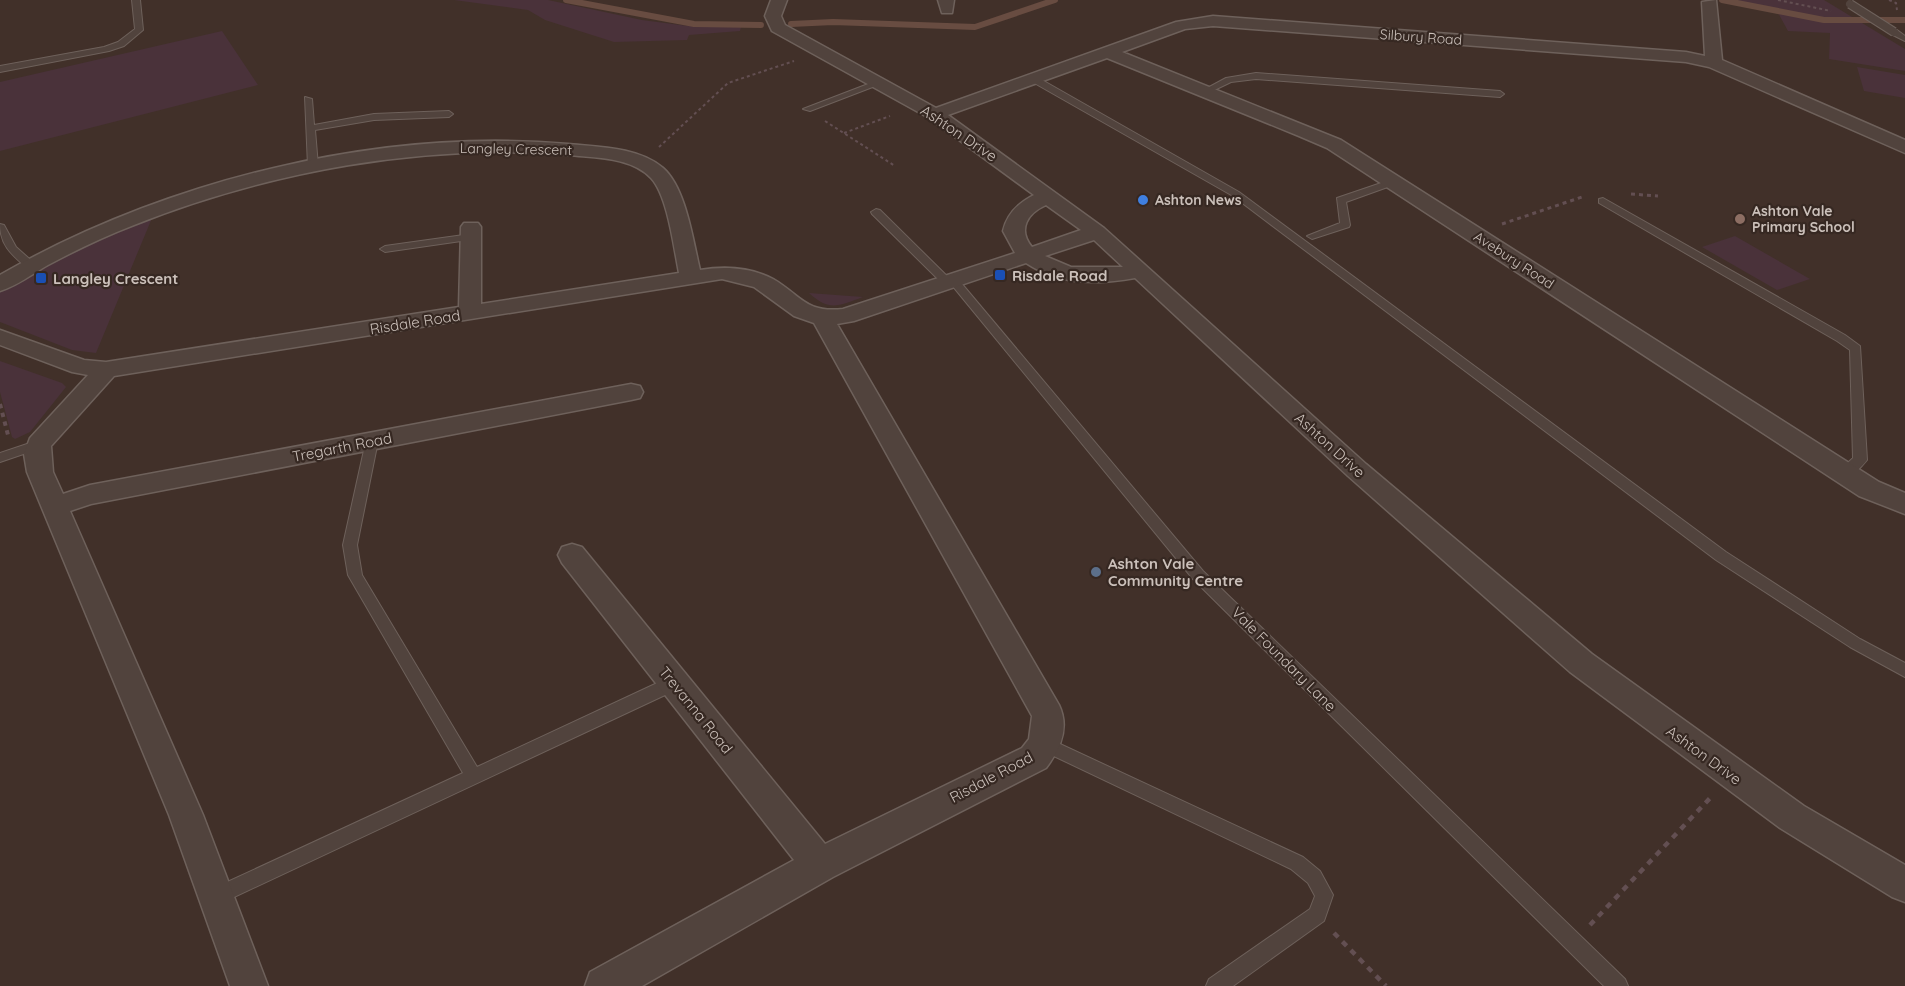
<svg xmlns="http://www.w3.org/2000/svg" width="1905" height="986" viewBox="0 0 1905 986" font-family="Quicksand,sans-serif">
	<rect width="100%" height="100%" fill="#413029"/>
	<path fill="#4a323a" d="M 454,0 L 548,0 L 642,20 L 688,26 L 741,27 L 740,31 L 689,35 L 687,40 L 614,42 L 545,20 L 528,10 Z
		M 1729,0 L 1824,0 L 1905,49 L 1905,71 L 1829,59 L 1830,33 L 1788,31 L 1777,11 Z
		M 222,31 L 258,85 L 0,151 L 0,82 Z
		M 1857,67 L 1905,75 L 1905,98 L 1864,91 Z
		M 152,218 L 96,353 L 72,350 L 0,322 L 0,292 L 74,251 Z
		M 1735,236 L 1810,279 L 1777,290 L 1702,247 Z
		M 809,293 L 863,297 C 838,306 830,312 809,293 Z
		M 0,361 L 62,383 L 66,387 L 30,432 L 15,439 L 12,437 L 0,392 Z"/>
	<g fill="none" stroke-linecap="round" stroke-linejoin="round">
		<path stroke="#684c41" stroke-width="6" d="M 566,0 L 694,24 L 761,25
			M 1722,0 L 1824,20 L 1905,20
			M 791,24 L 833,22 L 975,27 L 1055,0"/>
		<g stroke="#6e615b" stroke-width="2">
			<path id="lane" d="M 132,0 L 140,0 L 143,30 L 124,46 L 109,51 L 0,72 L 0,66 L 104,47 L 118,42 L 135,29 Z
				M 1891,30 L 1897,30 L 1905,36 L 1905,41 L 1891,34 Z
				M 1256,73 L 1500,91 L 1504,94 L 1500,97 L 1256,79 L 1231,82 L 1204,95 L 1200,92 L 1226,78 Z
				M 1029,76 L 1035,76 L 1239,192 L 1726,552 L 1860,639 L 1905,663 L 1905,677 L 1850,647 L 1716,560 L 1233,196 L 1029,80 Z
				M 876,81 L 883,83 L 810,111 L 803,109 Z
				M 305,97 L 312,99 L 314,125 L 374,114 L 449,111 L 453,114 L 449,117 L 374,120 L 315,130 L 318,166 L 313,169 L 308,166 Z
				M 1393,179 L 1396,180 L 1396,184 L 1346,202 L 1350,225 L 1349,227 L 1312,239 L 1307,236 L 1340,223 L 1337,198 Z
				M 1603,198 L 1845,335 L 1860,346 L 1867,460 C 1861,468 1850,479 1839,476 L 1837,473 L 1853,458 L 1850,350 L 1837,341 L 1599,203 L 1599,199 Z
				M 876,209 L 880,210 L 949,278 L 957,278 L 1203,571 L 1625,979 L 1628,986 L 1604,986 L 1193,579 L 951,284 L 943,284 L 872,214 L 871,212 Z
				M 0,224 L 4,225 L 16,247 L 34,263 L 34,267 L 26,267 C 11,254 0,245 0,224 Z
				M 471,234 L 476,237 L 475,239 L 385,252 L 380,249 L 385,246 Z
				M 372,437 L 378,441 L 357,545 L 362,575 L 477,767 L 668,678 L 674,676 L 680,678 L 682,683 L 680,688 L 217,905 L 210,902 L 208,896 L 210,890 L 463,773 L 348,575 L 343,545 L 366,441 Z
				M 39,440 L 45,444 L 44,447 L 0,462 L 0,453 Z
				M 1045,737 L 1303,857 L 1320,871 L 1333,895 L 1324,921 L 1233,986 L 1206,986 L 1209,979 L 1310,909 L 1315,896 L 1308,883 L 1291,869 L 1039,749 L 1037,744 L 1039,739 Z"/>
		</g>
		<g stroke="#6e615b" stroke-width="3">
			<path id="street" d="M 771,0 L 787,0 L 781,16 L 785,25 L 936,108 L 1176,22 L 1213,16 L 1686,52 L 1705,56 L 1702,2 L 1716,0 L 1722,60 L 1905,140 L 1905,153 L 1709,67 L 1686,62 L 1213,26 L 1185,29 L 1122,52 L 1341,140 L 1879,482 L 1905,493 L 1905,514 L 1859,496 L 1327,148 L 1299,136 L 1107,58 L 948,115 L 1104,228 L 1366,464 L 1592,654 L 1804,806 L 1905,865 L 1905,902 L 1892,897 L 1780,828 L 1570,672 L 1348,476 L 1135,278 C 1097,285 1059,285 1026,263 L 854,321 L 837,324 L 1059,705 C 1070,728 1060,750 1046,768 L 833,877 L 642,986 L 585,986 L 590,972 L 794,860 L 562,563 L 558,555 L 562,547 L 572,544 L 582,547 L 825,844 L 1022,748 L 1029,739 L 1032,716 L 814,323 L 794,316 L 754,287 L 722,279 L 114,376 L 51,446 L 53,472 L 63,494 L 90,485 L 631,384 L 640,386 L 643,392 L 640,398 L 631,400 L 91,504 L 70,511 L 203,815 L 268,986 L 230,986 L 169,815 L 27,472 L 24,454 L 30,438 L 88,375 L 72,372 L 0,345 L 0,330 L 84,360 L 106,362 L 459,307 L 461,227 L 464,223 L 478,223 L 481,227 L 481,304 L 679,273 C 674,249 668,196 651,178 C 631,157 596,158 569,155 C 424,143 270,171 134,225 C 105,236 76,250 48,265 C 32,274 17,286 0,291 L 0,275 C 164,181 378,127 568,144 C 598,147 639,147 663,168 C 686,188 693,241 700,270 C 724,266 750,267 773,279 C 802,296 805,313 843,309 L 1015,253 L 1003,231 C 1007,214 1018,203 1034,195 L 929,118 L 772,31 L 765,16 ZM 1046,205 L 1081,230 L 1032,247 C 1017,229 1028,213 1046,205 ZM 1094,240 L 1123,267 L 1071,267 L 1045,256 Z
				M 938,0 L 954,0 L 952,13 L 942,13 Z"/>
		</g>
		<path stroke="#634f52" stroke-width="2" stroke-dasharray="3 3" stroke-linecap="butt" d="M 1778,0 L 1831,11
			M 1889,0 L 1896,3 L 1897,10
			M 825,121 L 895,166
			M 844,133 L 890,116
			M 659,147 L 728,83 L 794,61"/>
		<path stroke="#634f52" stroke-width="3" stroke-dasharray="4 4" stroke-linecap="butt" d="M 1631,194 L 1658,196
			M 1502,224 L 1585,196"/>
		<path stroke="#634f52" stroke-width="4" stroke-dasharray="4.5 4.5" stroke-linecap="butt" d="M 0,404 L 8,435"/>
		<path stroke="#634f52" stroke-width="4.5" stroke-dasharray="6 6" stroke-linecap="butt" d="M 1590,925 L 1712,796
			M 1334,933 L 1386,986"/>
		<use href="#lane" fill="#51433d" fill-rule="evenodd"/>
		<use href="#street" fill="#51433d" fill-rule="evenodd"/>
		<g stroke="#6e615b" stroke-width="10" stroke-linecap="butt">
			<path id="lane-bridge" d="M 1850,4 L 1894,32"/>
		</g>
		<use href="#lane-bridge" stroke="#51433d" stroke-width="8"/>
	</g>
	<circle fill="#3f7fe0" stroke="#362822" stroke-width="2" cx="1143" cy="200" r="6"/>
	<circle fill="#8d6e63" stroke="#362822" stroke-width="2" cx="1740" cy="219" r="6"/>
	<g fill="#1a4fb4" stroke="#362822" stroke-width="2">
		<rect x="994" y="269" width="12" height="12" rx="3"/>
		<rect x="35" y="272" width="12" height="12" rx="3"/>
	</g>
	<circle fill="#5c6f8a" stroke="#362822" stroke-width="2" cx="1096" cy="572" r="6"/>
	<g text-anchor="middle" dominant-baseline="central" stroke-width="4.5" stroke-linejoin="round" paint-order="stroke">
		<g font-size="14" fill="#cbc0ba" stroke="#362822">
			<text transform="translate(1421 37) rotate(4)">Silbury Road</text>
			<text transform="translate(516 149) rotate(1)">Langley Crescent</text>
			<text transform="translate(1514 260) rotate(33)">Avebury Road</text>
		</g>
		<g font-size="14" font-weight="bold" fill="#cbc0ba" stroke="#362822" text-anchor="start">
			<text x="1155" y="200">Ashton News</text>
			<text x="1752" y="211">Ashton Vale<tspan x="1752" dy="16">Primary School</tspan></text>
		</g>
		<g font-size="15" fill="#cbc0ba" stroke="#362822">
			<text transform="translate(959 133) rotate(34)">Ashton Drive</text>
			<text transform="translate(415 322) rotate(-9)">Risdale Road</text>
			<text transform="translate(1330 445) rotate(42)">Ashton Drive</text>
			<text transform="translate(342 447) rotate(-11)">Tregarth Road</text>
			<text transform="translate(1284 659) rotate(45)">Vale Foundary Lane</text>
			<text transform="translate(696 710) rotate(51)">Trevanna Road</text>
			<text transform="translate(1704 755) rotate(36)">Ashton Drive</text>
			<text transform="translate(991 777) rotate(-28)">Risdale Road</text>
		</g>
		<g font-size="15" font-weight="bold" fill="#cbc0ba" stroke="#362822" text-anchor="start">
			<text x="1012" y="275">Risdale Road</text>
			<text x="53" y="278">Langley Crescent</text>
			<text x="1108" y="563">Ashton Vale<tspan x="1108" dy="17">Community Centre</tspan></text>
		</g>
	</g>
</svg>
